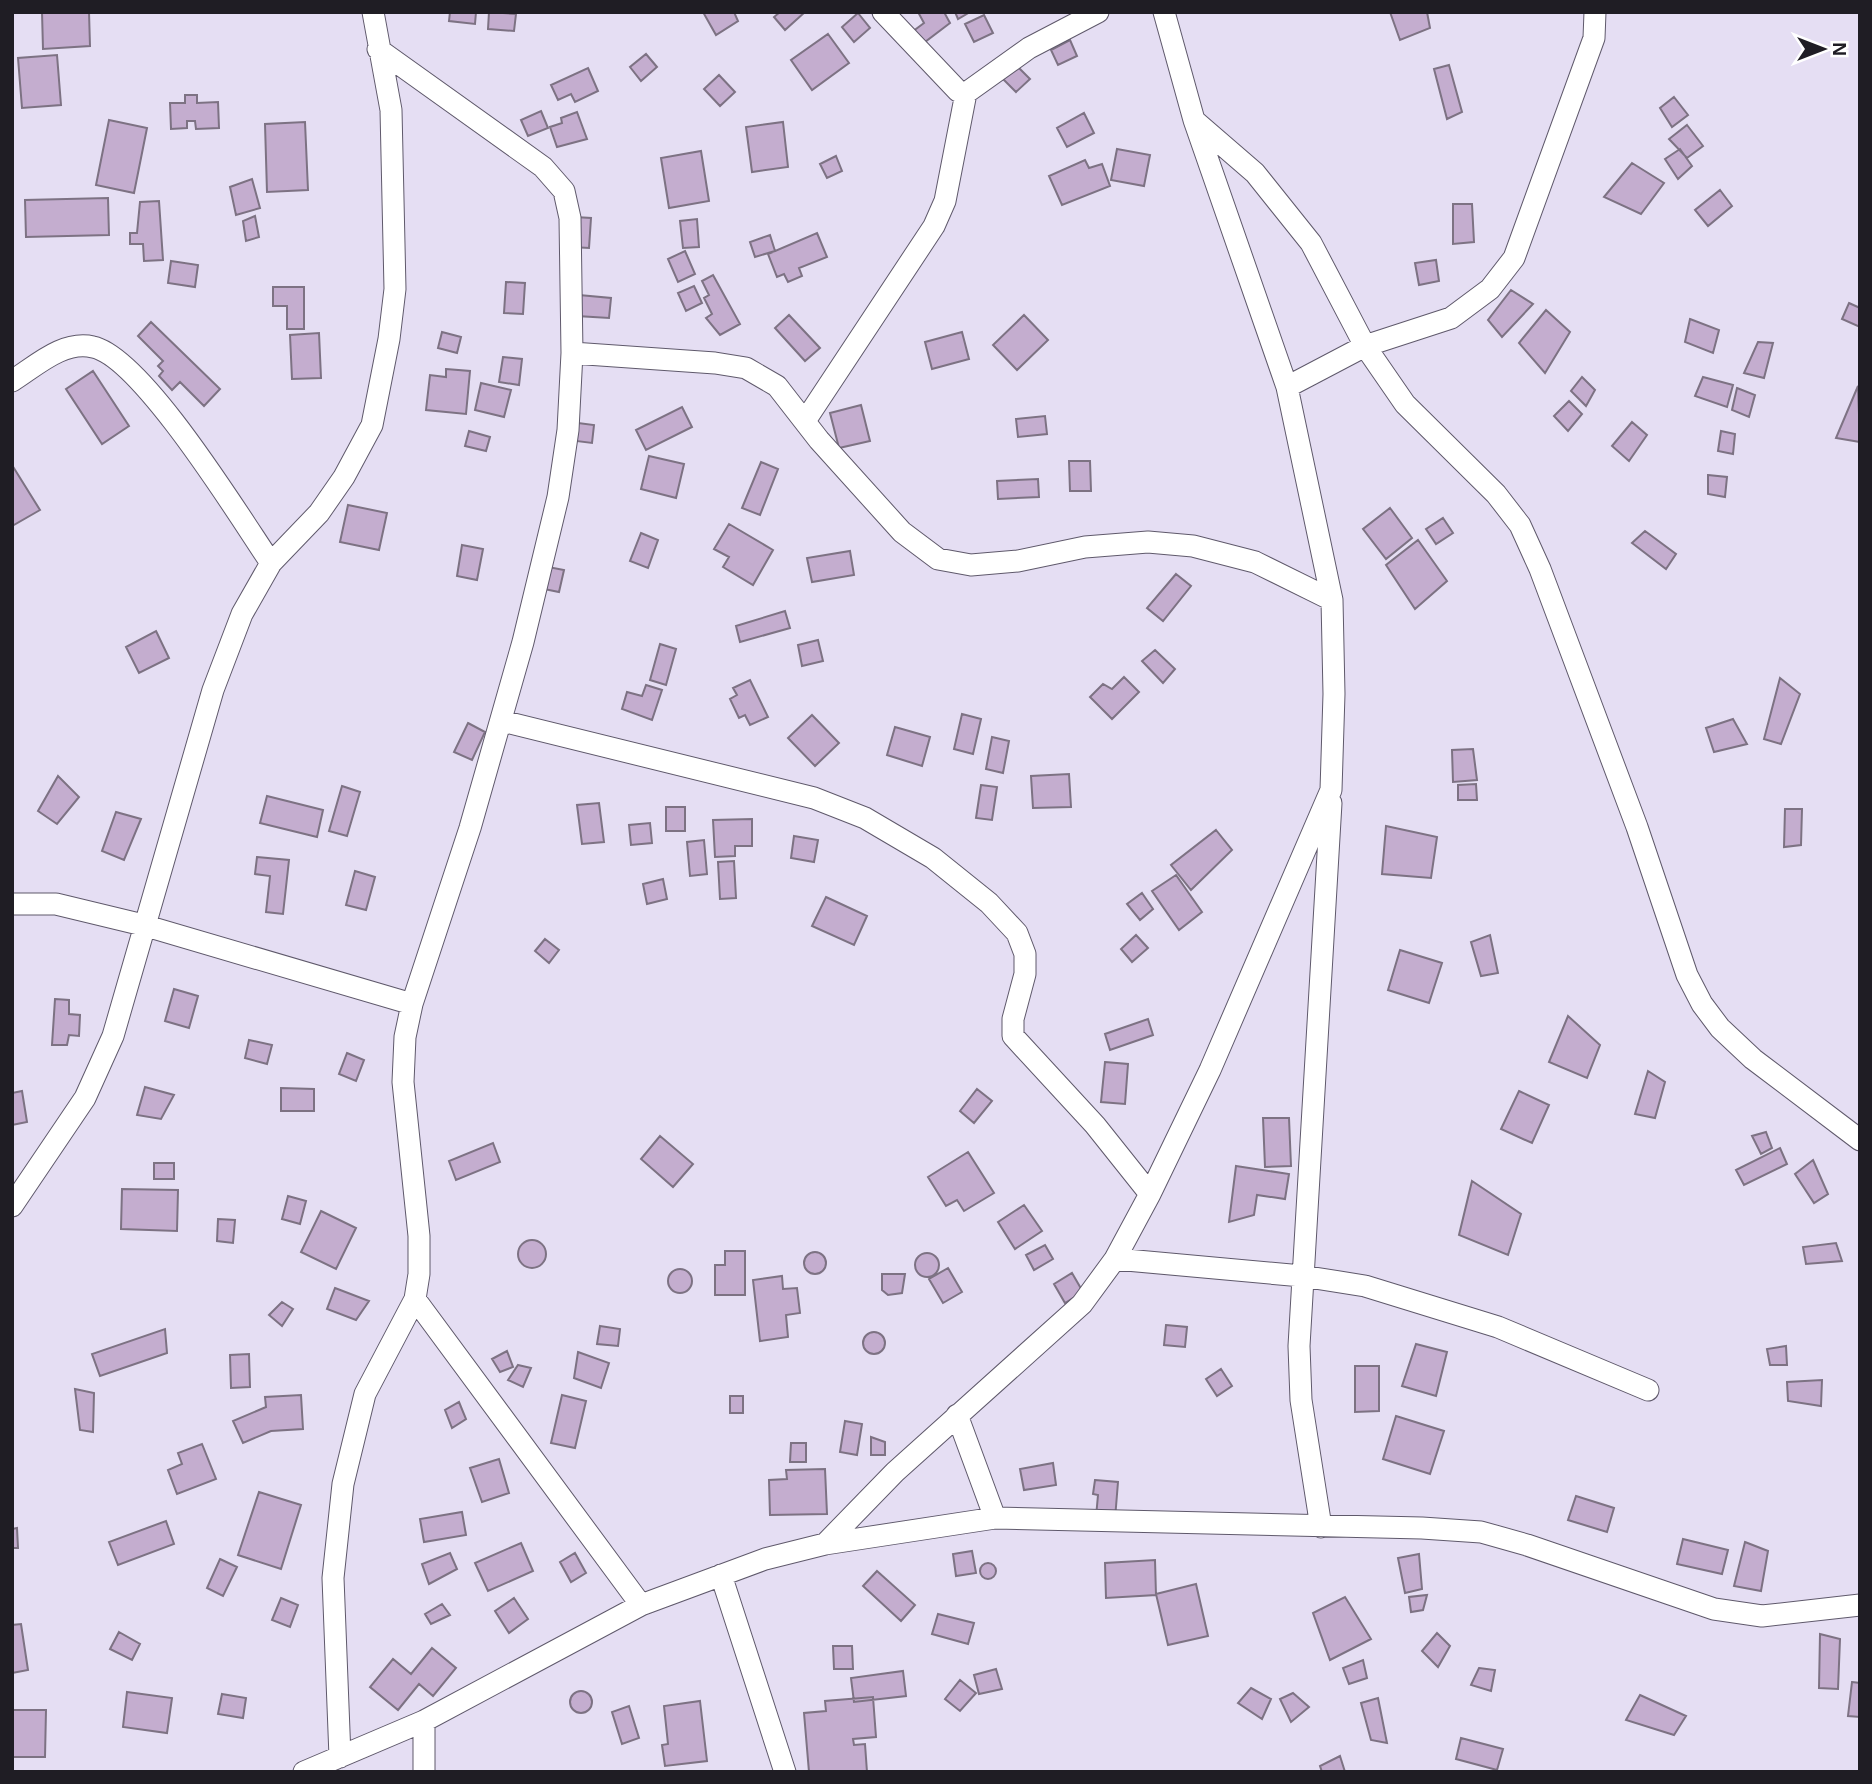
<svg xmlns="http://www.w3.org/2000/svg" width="1872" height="1784" viewBox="0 0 1872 1784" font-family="Arial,sans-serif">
	<rect width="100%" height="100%" fill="#e5def3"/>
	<path fill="#c4adcf" stroke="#7d7283" stroke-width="2" d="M 42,12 L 89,12 L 90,46 L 43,49 Z
		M 450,12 L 476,12 L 475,24 L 449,21 Z
		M 489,12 L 516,14 L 514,31 L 488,29 Z
		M 703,12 L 734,12 L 738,21 L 716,35 Z
		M 780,12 L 805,12 L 785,30 L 774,17 Z
		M 918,12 L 944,12 L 950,23 L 921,45 L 912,32 L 924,23 Z
		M 955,12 L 970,12 L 958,19 Z
		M 1390,12 L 1427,12 L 1430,28 L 1400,40 Z
		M 858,13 L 870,28 L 854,42 L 842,27 Z
		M 984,15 L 993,33 L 974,42 L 965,24 Z
		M 828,34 L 849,63 L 812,90 L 791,60 Z
		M 1070,40 L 1077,56 L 1058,65 L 1051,50 Z
		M 646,54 L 657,67 L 641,81 L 630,67 Z
		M 57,55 L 61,105 L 22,108 L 18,58 Z
		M 1016,65 L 1030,79 L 1016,92 L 1003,79 Z
		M 1449,65 L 1462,112 L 1447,119 L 1434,69 Z
		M 588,68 L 598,91 L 575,102 L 571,94 L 558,100 L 551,85 Z
		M 719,75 L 735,92 L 720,106 L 704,89 Z
		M 185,95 L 197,95 L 197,103 L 218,102 L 219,128 L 196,129 L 195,121 L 187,121 L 187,128 L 171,129 L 170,103 L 185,103 Z
		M 1674,97 L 1688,115 L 1672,127 L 1660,108 Z
		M 541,111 L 548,128 L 528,136 L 521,120 Z
		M 577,112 L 587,139 L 557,147 L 550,127 L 562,123 L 561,118 Z
		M 1084,113 L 1094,133 L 1067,147 L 1057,128 Z
		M 109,120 L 147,128 L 134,193 L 96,185 Z
		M 305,122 L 308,190 L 267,192 L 265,124 Z
		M 783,122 L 788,167 L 752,172 L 746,127 Z
		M 1687,125 L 1703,146 L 1687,158 L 1669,139 Z
		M 1117,149 L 1150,155 L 1144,186 L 1111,180 Z
		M 1680,149 L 1692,166 L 1678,179 L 1665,159 Z
		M 701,151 L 709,201 L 669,208 L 661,158 Z
		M 836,156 L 842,171 L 827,178 L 820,164 Z
		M 1085,160 L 1089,168 L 1102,164 L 1110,186 L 1062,205 L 1049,176 Z
		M 1632,163 L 1664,183 L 1641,214 L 1604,197 Z
		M 252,179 L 260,208 L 236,215 L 230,187 Z
		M 1720,190 L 1732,206 L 1708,226 L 1695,210 Z
		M 108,198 L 109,235 L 26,237 L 25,200 Z
		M 159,201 L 163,260 L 144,261 L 143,244 L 130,244 L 130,233 L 137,233 L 140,202 Z
		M 1453,204 L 1472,204 L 1474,242 L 1453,244 Z
		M 255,216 L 259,237 L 246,241 L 243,221 Z
		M 575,217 L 591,218 L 589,248 L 572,247 Z
		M 697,219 L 699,247 L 683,248 L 680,221 Z
		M 817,233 L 827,257 L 799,268 L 802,276 L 788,282 L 784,274 L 777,277 L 768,254 Z
		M 770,235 L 775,251 L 755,257 L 750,242 Z
		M 685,251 L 695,274 L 678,282 L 668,259 Z
		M 1436,260 L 1439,281 L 1419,285 L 1415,263 Z
		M 171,261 L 198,265 L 195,287 L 168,283 Z
		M 713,275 L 740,324 L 720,335 L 706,318 L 712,314 L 704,298 L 709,295 L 702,281 Z
		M 506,282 L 525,283 L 523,314 L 504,313 Z
		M 694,286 L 702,303 L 686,311 L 678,293 Z
		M 273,287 L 304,287 L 304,329 L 287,329 L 287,306 L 273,306 Z
		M 1511,290 L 1533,304 L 1502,337 L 1488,320 Z
		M 579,295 L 611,298 L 609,318 L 577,316 Z
		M 1849,303 L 1860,308 L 1860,327 L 1842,319 Z
		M 1546,310 L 1570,332 L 1545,373 L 1519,343 Z
		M 789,315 L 820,348 L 805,361 L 775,328 Z
		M 1024,315 L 1048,340 L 1017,370 L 993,345 Z
		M 1690,319 L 1719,330 L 1713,353 L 1685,342 Z
		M 151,322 L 220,389 L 204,406 L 180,382 L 172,390 L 159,376 L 163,371 L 158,366 L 163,361 L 138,336 Z
		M 442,332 L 461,337 L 457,353 L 438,348 Z
		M 962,332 L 969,359 L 932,369 L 925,342 Z
		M 319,333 L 321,378 L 292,379 L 290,335 Z
		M 1758,342 L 1773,343 L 1764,378 L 1744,373 Z
		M 503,357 L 522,359 L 519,385 L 499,382 Z
		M 446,369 L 470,371 L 466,414 L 426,410 L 430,375 L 446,377 Z
		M 93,371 L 129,426 L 102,444 L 66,389 Z
		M 1582,377 L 1595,390 L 1586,406 L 1571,391 Z
		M 1703,377 L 1733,385 L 1727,407 L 1695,396 Z
		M 481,383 L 511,390 L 504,417 L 475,410 Z
		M 1858,386 L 1860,442 L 1836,438 Z
		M 1737,388 L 1755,395 L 1749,417 L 1732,410 Z
		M 1569,401 L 1582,414 L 1568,431 L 1554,416 Z
		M 861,405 L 870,441 L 839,448 L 830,413 Z
		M 682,407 L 692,427 L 646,450 L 636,430 Z
		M 1045,416 L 1047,434 L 1018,437 L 1016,419 Z
		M 1632,422 L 1647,435 L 1629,461 L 1612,446 Z
		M 578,423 L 594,425 L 592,443 L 576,441 Z
		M 469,431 L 490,437 L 486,451 L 465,446 Z
		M 1721,431 L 1735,434 L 1733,454 L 1718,451 Z
		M 649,456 L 684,464 L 676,498 L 641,489 Z
		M 1069,461 L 1090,461 L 1091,491 L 1070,491 Z
		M 761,462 L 778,469 L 760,515 L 742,508 Z
		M 12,465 L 40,510 L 12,526 Z
		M 1708,475 L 1727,477 L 1725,497 L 1708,494 Z
		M 1038,479 L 1039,497 L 998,499 L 997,481 Z
		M 348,505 L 387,513 L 379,550 L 340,542 Z
		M 1390,508 L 1412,538 L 1386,559 L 1363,529 Z
		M 1443,518 L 1453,533 L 1436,544 L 1426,529 Z
		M 729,524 L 773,550 L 753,585 L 723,567 L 729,557 L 714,549 Z
		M 1645,531 L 1676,554 L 1666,569 L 1632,543 Z
		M 641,533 L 658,540 L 648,568 L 630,561 Z
		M 1418,540 L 1447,581 L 1415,609 L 1386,565 Z
		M 462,545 L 483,549 L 477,580 L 457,576 Z
		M 850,551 L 854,575 L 812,582 L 807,558 Z
		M 543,566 L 564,570 L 559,592 L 539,588 Z
		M 1176,574 L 1191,586 L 1163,621 L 1147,608 Z
		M 785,611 L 790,628 L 740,642 L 736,626 Z
		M 156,631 L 169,658 L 139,673 L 126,647 Z
		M 818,640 L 823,661 L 802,666 L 798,645 Z
		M 660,644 L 676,649 L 666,685 L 650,680 Z
		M 1155,650 L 1175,669 L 1163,683 L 1142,661 Z
		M 1124,677 L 1139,692 L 1112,719 L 1090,697 L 1103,684 L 1112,689 Z
		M 1780,678 L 1800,694 L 1781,744 L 1764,739 Z
		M 750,680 L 768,717 L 750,725 L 745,715 L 739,718 L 730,699 L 737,695 L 733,688 Z
		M 646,685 L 662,690 L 652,720 L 622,709 L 627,692 L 642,696 Z
		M 962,714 L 981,719 L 973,754 L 954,749 Z
		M 812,715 L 839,743 L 815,766 L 788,738 Z
		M 1733,719 L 1747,744 L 1714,752 L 1706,728 Z
		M 468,723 L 485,732 L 472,760 L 454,752 Z
		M 895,727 L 930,737 L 922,766 L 887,755 Z
		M 992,737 L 1009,741 L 1003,773 L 986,769 Z
		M 1473,749 L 1477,780 L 1453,782 L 1452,750 Z
		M 1069,774 L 1071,807 L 1033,808 L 1031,776 Z
		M 58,776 L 79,797 L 57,824 L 38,811 Z
		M 1476,784 L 1477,800 L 1458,800 L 1458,785 Z
		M 981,785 L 997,787 L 992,820 L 976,818 Z
		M 342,786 L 360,792 L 347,836 L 329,831 Z
		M 267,796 L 323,810 L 317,837 L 260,823 Z
		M 599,803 L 604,842 L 582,844 L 577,805 Z
		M 666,807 L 685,807 L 685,831 L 666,831 Z
		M 1785,809 L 1802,809 L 1801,845 L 1784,847 Z
		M 116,812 L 141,819 L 124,860 L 102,851 Z
		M 752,819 L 752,846 L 735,846 L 735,856 L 715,857 L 713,820 Z
		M 650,823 L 652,843 L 631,845 L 629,825 Z
		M 1386,826 L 1437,837 L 1431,878 L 1382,874 Z
		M 1216,830 L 1232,850 L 1191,890 L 1171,865 Z
		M 794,836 L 818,840 L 814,862 L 791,858 Z
		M 704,840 L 707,874 L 690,876 L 687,842 Z
		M 257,857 L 289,860 L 283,914 L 266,912 L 270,876 L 255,874 Z
		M 734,861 L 736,898 L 720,899 L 718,862 Z
		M 355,871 L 375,877 L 366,910 L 346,905 Z
		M 1176,875 L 1202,912 L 1179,930 L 1152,891 Z
		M 663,879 L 667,899 L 647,904 L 643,884 Z
		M 1142,893 L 1153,909 L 1140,920 L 1127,904 Z
		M 826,897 L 867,916 L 854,945 L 812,926 Z
		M 1136,935 L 1148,948 L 1132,962 L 1121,949 Z
		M 1490,935 L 1498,973 L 1481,976 L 1471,942 Z
		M 545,939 L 559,950 L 549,963 L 535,951 Z
		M 1400,950 L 1442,963 L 1429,1003 L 1388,990 Z
		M 174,989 L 198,996 L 189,1028 L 165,1021 Z
		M 55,999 L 69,1000 L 69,1014 L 80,1015 L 79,1036 L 69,1035 L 67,1045 L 52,1045 Z
		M 1568,1016 L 1600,1045 L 1587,1078 L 1549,1062 Z
		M 1148,1019 L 1153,1035 L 1110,1050 L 1105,1034 Z
		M 249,1040 L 272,1045 L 267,1064 L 245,1058 Z
		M 347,1053 L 364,1060 L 356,1081 L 339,1074 Z
		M 1105,1062 L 1128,1064 L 1125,1104 L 1101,1102 Z
		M 1648,1071 L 1665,1082 L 1655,1118 L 1635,1114 Z
		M 145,1087 L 174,1095 L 161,1119 L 137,1115 Z
		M 281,1088 L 314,1089 L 314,1111 L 281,1111 Z
		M 977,1089 L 992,1101 L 974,1123 L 960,1111 Z
		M 22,1091 L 27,1122 L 12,1125 L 12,1093 Z
		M 1519,1091 L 1549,1105 L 1532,1143 L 1501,1129 Z
		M 1263,1118 L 1289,1118 L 1291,1166 L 1265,1167 Z
		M 1766,1132 L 1772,1148 L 1761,1154 L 1752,1136 Z
		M 660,1136 L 693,1164 L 673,1187 L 641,1159 Z
		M 493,1143 L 500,1162 L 456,1180 L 449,1161 Z
		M 1780,1148 L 1787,1164 L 1744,1185 L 1736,1170 Z
		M 968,1152 L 994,1193 L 964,1211 L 957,1200 L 946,1206 L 928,1177 Z
		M 1813,1160 L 1828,1194 L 1814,1203 L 1795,1174 Z
		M 154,1163 L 174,1163 L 174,1179 L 154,1179 Z
		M 1236,1166 L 1289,1174 L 1285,1199 L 1257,1195 L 1254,1215 L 1229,1222 Z
		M 1472,1181 L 1521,1214 L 1508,1255 L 1459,1235 Z
		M 122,1189 L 178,1190 L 177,1231 L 121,1229 Z
		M 288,1196 L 306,1201 L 300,1224 L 282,1219 Z
		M 1024,1205 L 1042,1231 L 1015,1249 L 998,1222 Z
		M 321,1211 L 356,1228 L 336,1269 L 301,1252 Z
		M 218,1219 L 235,1220 L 233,1243 L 217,1241 Z
		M518 1254a14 14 0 1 1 28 0a14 14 0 1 1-28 0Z
		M 1836,1243 L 1842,1261 L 1806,1264 L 1803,1247 Z
		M 1045,1245 L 1053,1259 L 1034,1270 L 1026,1255 Z
		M 725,1251 L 745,1251 L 745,1295 L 715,1295 L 715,1265 L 725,1265 Z
		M804 1263a11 11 0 1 1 22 0a11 11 0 1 1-22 0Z
		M915 1265a12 12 0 1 1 24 0a12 12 0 1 1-24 0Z
		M 948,1268 L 962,1292 L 943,1303 L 929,1279 Z
		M668 1281a12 12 0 1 1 24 0a12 12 0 1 1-24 0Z
		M 1072,1273 L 1083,1292 L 1065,1303 L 1054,1284 Z
		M 882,1274 L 905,1274 L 902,1293 L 888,1295 L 882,1290 Z
		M 782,1276 L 783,1289 L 797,1288 L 800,1313 L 786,1315 L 788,1337 L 760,1341 L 753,1280 Z
		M 335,1288 L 369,1301 L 356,1320 L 327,1309 Z
		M 282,1302 L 293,1309 L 282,1326 L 269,1315 Z
		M 1166,1325 L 1187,1327 L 1185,1347 L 1164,1345 Z
		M 600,1326 L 620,1329 L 618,1346 L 597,1344 Z
		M 165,1329 L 167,1353 L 100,1376 L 92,1354 Z
		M863 1343a11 11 0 1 1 22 0a11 11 0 1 1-22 0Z
		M 1416,1344 L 1447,1352 L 1436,1396 L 1402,1386 Z
		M 1786,1346 L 1787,1365 L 1770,1365 L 1767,1349 Z
		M 507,1351 L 513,1367 L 500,1372 L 492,1359 Z
		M 578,1352 L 609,1363 L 601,1388 L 574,1378 Z
		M 249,1354 L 250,1387 L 231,1388 L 230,1355 Z
		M 518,1365 L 531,1368 L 523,1387 L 508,1380 Z
		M 1355,1366 L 1379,1366 L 1379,1411 L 1355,1412 Z
		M 1221,1369 L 1232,1386 L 1217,1396 L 1206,1379 Z
		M 1822,1380 L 1821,1406 L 1788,1401 L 1787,1382 Z
		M 75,1389 L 94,1393 L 93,1432 L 80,1430 Z
		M 301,1395 L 303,1429 L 271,1431 L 243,1443 L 233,1421 L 266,1407 L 265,1397 Z
		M 562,1395 L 586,1401 L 575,1448 L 551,1443 Z
		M 730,1396 L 743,1396 L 743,1413 L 730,1413 Z
		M 459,1402 L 466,1419 L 452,1428 L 445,1410 Z
		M 1396,1416 L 1444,1431 L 1430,1474 L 1383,1459 Z
		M 845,1421 L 862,1424 L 857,1455 L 840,1452 Z
		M 871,1437 L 885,1442 L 885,1455 L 871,1455 Z
		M 791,1443 L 806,1443 L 806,1462 L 790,1462 Z
		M 202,1444 L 216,1479 L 177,1494 L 168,1470 L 182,1464 L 178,1453 Z
		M 499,1459 L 509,1493 L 482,1502 L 470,1468 Z
		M 1053,1463 L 1056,1485 L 1024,1490 L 1020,1469 Z
		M 825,1469 L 827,1514 L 770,1515 L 769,1480 L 787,1479 L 786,1470 Z
		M 1095,1480 L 1118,1482 L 1115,1519 L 1096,1517 L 1098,1495 L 1093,1494 Z
		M 259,1492 L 301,1505 L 281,1569 L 238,1555 Z
		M 1576,1496 L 1614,1508 L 1607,1532 L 1568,1520 Z
		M 462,1512 L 466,1535 L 424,1542 L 420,1519 Z
		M 166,1521 L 174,1544 L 118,1565 L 109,1542 Z
		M 17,1528 L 18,1548 L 12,1548 L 12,1529 Z
		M 1683,1539 L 1728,1550 L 1722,1574 L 1677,1564 Z
		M 1745,1542 L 1768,1551 L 1761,1591 L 1734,1586 Z
		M 521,1543 L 533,1571 L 488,1591 L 475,1563 Z
		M 972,1551 L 976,1573 L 956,1576 L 953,1554 Z
		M 450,1553 L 457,1569 L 429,1584 L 422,1564 Z
		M 575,1553 L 586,1573 L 571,1582 L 560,1562 Z
		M 1419,1554 L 1422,1589 L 1405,1593 L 1398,1558 Z
		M 220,1559 L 237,1567 L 223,1596 L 207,1588 Z
		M 1155,1560 L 1156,1595 L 1106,1598 L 1105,1563 Z
		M980 1571a8 8 0 1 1 16 0a8 8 0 1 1-16 0Z
		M 877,1571 L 915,1605 L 901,1621 L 863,1586 Z
		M 1196,1584 L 1208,1636 L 1168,1645 L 1156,1594 Z
		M 1427,1595 L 1423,1610 L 1411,1612 L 1409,1597 Z
		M 1345,1597 L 1371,1639 L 1330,1660 L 1313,1613 Z
		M 281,1598 L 298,1605 L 290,1627 L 272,1620 Z
		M 514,1598 L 528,1619 L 509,1633 L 495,1611 Z
		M 442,1604 L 450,1615 L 431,1624 L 425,1614 Z
		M 938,1614 L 974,1623 L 968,1644 L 932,1634 Z
		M 21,1624 L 28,1670 L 12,1673 L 12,1625 Z
		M 119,1632 L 140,1644 L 132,1660 L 110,1649 Z
		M 1437,1633 L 1450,1646 L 1438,1667 L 1422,1651 Z
		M 1820,1634 L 1840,1639 L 1838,1689 L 1819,1688 Z
		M 833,1646 L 852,1646 L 853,1669 L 834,1669 Z
		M 432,1648 L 456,1668 L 433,1696 L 419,1684 L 398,1710 L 370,1687 L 393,1659 L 411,1674 Z
		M 1363,1660 L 1367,1678 L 1349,1684 L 1343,1668 Z
		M 1479,1668 L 1495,1670 L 1491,1691 L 1471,1685 Z
		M 996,1669 L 1002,1689 L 979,1694 L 974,1675 Z
		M 903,1671 L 906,1696 L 854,1702 L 851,1678 Z
		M 960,1680 L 976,1693 L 960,1711 L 945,1699 Z
		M 1852,1682 L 1860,1683 L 1860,1717 L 1848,1716 Z
		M 1251,1688 L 1271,1699 L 1262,1719 L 1238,1703 Z
		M570 1702a11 11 0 1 1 22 0a11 11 0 1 1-22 0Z
		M 127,1692 L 172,1698 L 167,1733 L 123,1727 Z
		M 1293,1693 L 1309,1707 L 1291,1722 L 1280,1699 Z
		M 222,1694 L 246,1698 L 243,1718 L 218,1714 Z
		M 1640,1695 L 1686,1716 L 1674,1735 L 1626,1720 Z
		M 873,1697 L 876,1737 L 853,1739 L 854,1745 L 865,1744 L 867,1772 L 809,1772 L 804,1713 L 826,1711 L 825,1701 Z
		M 1378,1698 L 1387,1743 L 1371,1740 L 1361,1703 Z
		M 700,1701 L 707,1761 L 665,1766 L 662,1745 L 668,1744 L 664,1706 Z
		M 629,1706 L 639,1738 L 622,1744 L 612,1712 Z
		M 12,1710 L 46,1710 L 45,1757 L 12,1757 Z
		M 1461,1738 L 1503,1749 L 1497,1770 L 1456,1759 Z
		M 1340,1756 L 1345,1772 L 1322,1772 L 1320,1766 Z"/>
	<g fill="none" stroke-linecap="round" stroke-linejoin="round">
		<g stroke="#5f596b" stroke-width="23">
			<path id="street" d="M 883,12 L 958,91 L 966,93 L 1029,48 L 1098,12
				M 1196,122 L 1255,173 L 1311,243 L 1365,346 L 1405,404 L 1496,494 L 1520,525 L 1540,569 L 1637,827 L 1687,975 L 1702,1004 L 1720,1028 L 1753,1059 L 1860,1140
				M 572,353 L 715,363 L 746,368 L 777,386 L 819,440 L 902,532 L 938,559 L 971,565 L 1018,561 L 1085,547 L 1148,542 L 1193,546 L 1255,562 L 1332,600
				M 12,381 C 36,366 63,340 93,347 C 142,357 241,519 271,563
				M 1287,387 L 1365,346 L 1451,318 L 1490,289 L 1514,258 L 1594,38 L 1595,12
				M 805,421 L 934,226 L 945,201 L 966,93
				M 502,721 L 814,798 L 865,818 L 933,858 L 989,903 L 1017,933 L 1025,954 L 1025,974 L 1013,1019 L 1013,1036 L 1095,1125 L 1150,1194
				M 12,904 L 56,904 L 143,925 L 412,1004
				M 12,1206 L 85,1098 L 113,1036 L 213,690 L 242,614 L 271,563 L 319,513 L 344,477 L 372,425 L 389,339 L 395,289 L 391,110 L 373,12
				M 1115,1259 L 1302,1276 L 1365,1286 L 1498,1327 L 1648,1390
				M 415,1299 L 641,1605
				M 957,1415 L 995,1518
				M 1321,1527 L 1301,1400 L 1299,1346 L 1331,803
				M 825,1544 L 995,1518 L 1422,1528 L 1481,1532 L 1527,1545 L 1714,1609 L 1762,1616 L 1860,1605
				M 721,1575 L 785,1772
				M 424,1721 L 424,1772
				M 340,1757 L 333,1578 L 343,1484 L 365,1394 L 415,1299 L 419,1274 L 419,1236 L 403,1082 L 405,1037 L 412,1004 L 470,828 L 523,642 L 558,497 L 568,430 L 572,353 L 570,218 L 564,191 L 543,167 L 378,49
				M 304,1772 L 424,1721 L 641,1605 L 765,1559 L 825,1544 L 895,1472 L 1082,1304 L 1115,1259 L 1150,1194 L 1210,1070 L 1331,790 L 1334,694 L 1332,600 L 1287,387 L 1194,120 L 1164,12"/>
		</g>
		<use href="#street" stroke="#fff" stroke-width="21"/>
	</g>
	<rect width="1872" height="1784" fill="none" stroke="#1f1d24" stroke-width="28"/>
	<g transform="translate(1823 49) rotate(90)" stroke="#ffffff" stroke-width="5" paint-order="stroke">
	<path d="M0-5L12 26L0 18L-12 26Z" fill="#1f1d24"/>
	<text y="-10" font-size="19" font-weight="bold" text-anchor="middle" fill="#1f1d24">N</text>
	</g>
</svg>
